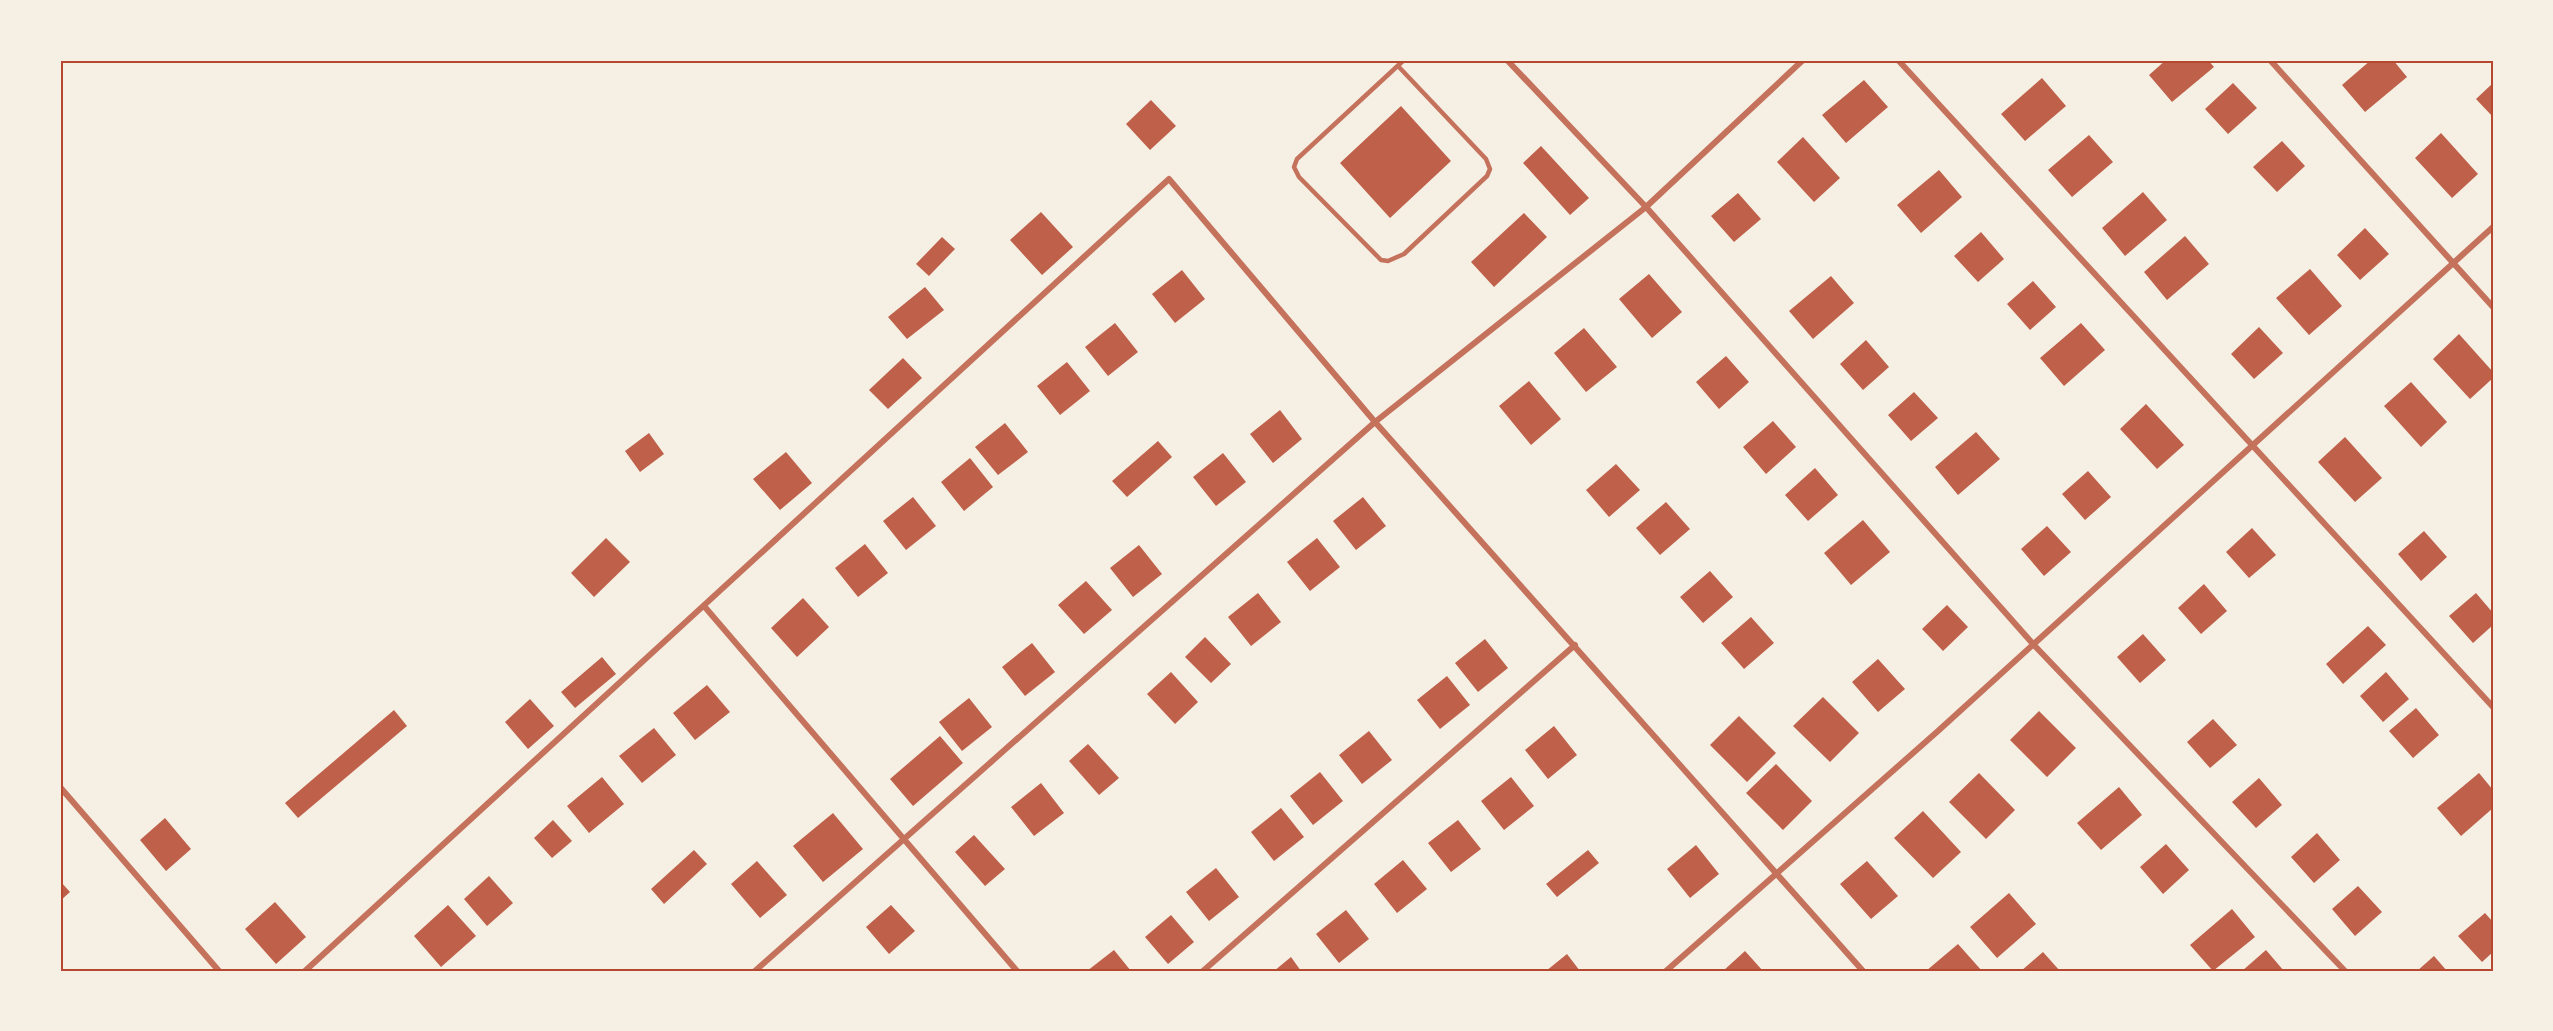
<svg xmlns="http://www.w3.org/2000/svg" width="2553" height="1031" viewBox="0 0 2553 1031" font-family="Barlow,sans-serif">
	<rect width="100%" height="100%" fill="#f6efe4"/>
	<path fill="#bf614a" d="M 2166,60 L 2208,60 L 2214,67 L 2172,102 L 2149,75 Z
		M 2371,60 L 2393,60 L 2407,77 L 2365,112 L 2342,85 Z
		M 2042,78 L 2066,106 L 2025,141 L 2001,114 Z
		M 1864,80 L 1888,107 L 1846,143 L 1822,115 Z
		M 2233,83 L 2257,108 L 2228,134 L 2205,109 Z
		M 2493,83 L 2493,117 L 2476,99 Z
		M 1151,100 L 1176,126 L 1150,150 L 1126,124 Z
		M 1401,106 L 1451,161 L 1390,218 L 1340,163 Z
		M 2441,133 L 2478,174 L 2452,198 L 2415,158 Z
		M 2089,135 L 2113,162 L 2072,197 L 2048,170 Z
		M 1803,137 L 1840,178 L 1814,202 L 1777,162 Z
		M 2282,141 L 2305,166 L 2277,192 L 2253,167 Z
		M 1541,146 L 1589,198 L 1570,215 L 1523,163 Z
		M 1939,170 L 1962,197 L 1921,233 L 1897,205 Z
		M 2143,192 L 2167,220 L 2125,256 L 2102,228 Z
		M 1738,193 L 1761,219 L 1734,242 L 1711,216 Z
		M 1041,212 L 1073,247 L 1042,275 L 1010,240 Z
		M 1524,213 L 1547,237 L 1494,287 L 1471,262 Z
		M 2365,228 L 2389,254 L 2360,280 L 2337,255 Z
		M 1981,232 L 2004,259 L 1978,282 L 1954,256 Z
		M 2185,236 L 2209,264 L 2167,300 L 2144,272 Z
		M 942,237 L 955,249 L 929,276 L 916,264 Z
		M 2310,269 L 2342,306 L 2309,335 L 2276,298 Z
		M 1182,270 L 1205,299 L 1175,323 L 1152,294 Z
		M 1649,274 L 1682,312 L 1652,338 L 1619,299 Z
		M 1831,276 L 1854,303 L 1813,339 L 1789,311 Z
		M 2033,281 L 2056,307 L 2030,330 L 2007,304 Z
		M 925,287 L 944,310 L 907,339 L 888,317 Z
		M 1115,323 L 1138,352 L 1108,376 L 1085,347 Z
		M 2081,323 L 2105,350 L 2064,386 L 2040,358 Z
		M 2259,327 L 2283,353 L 2254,379 L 2231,354 Z
		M 1584,328 L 1617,367 L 1586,392 L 1554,353 Z
		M 2459,334 L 2493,372 L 2493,378 L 2470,399 L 2433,359 Z
		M 1866,340 L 1889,367 L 1863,390 L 1840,364 Z
		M 1726,356 L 1749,382 L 1719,409 L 1696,382 Z
		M 903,358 L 922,378 L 888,409 L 869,390 Z
		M 1067,362 L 1090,391 L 1060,415 L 1037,386 Z
		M 1529,381 L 1561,419 L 1531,445 L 1499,406 Z
		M 2411,382 L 2447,422 L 2421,447 L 2384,406 Z
		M 1914,392 L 1938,418 L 1911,441 L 1888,415 Z
		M 2146,404 L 2184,445 L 2157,469 L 2120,429 Z
		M 1280,410 L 1302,439 L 1273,463 L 1250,434 Z
		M 1773,421 L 1796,447 L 1766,474 L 1743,447 Z
		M 1005,423 L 1028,452 L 998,475 L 975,447 Z
		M 1976,432 L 2000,459 L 1958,495 L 1935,467 Z
		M 649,433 L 664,454 L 640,472 L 625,451 Z
		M 2345,437 L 2382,478 L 2355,502 L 2318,462 Z
		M 1158,441 L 1172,457 L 1127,497 L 1112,481 Z
		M 786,452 L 812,483 L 780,510 L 753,479 Z
		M 1223,453 L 1246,482 L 1216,506 L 1193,477 Z
		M 970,458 L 993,487 L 964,511 L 941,482 Z
		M 1616,464 L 1640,490 L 1609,517 L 1586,490 Z
		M 1815,468 L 1838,495 L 1808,521 L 1785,495 Z
		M 2088,471 L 2111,497 L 2085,520 L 2062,494 Z
		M 913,497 L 936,526 L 906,550 L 883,521 Z
		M 1363,497 L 1386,526 L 1356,550 L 1333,521 Z
		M 1666,502 L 1690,529 L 1660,555 L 1636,528 Z
		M 1863,520 L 1890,552 L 1851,585 L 1824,553 Z
		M 2047,526 L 2071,552 L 2044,576 L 2021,549 Z
		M 2252,528 L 2276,555 L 2249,578 L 2226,552 Z
		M 2424,531 L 2447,557 L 2421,581 L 2398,554 Z
		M 606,538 L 630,562 L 594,597 L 571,573 Z
		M 1317,538 L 1340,567 L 1310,591 L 1287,562 Z
		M 865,544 L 888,573 L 858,597 L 835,568 Z
		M 1139,545 L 1162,574 L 1133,597 L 1110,568 Z
		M 1710,571 L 1733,597 L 1703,623 L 1680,597 Z
		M 1086,581 L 1112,610 L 1084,634 L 1058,605 Z
		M 2204,584 L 2227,611 L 2201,634 L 2178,608 Z
		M 1258,593 L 1281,622 L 1251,646 L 1228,617 Z
		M 2476,593 L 2493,613 L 2493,625 L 2473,643 L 2449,616 Z
		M 803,598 L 829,627 L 797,657 L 771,628 Z
		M 1947,605 L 1968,627 L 1943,651 L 1922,629 Z
		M 1751,617 L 1774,643 L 1744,669 L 1721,643 Z
		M 2368,626 L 2386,645 L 2343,684 L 2326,664 Z
		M 2143,634 L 2166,660 L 2140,683 L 2117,657 Z
		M 1205,637 L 1231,664 L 1211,683 L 1185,657 Z
		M 1485,639 L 1508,668 L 1478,692 L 1455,663 Z
		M 1032,643 L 1055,672 L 1025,696 L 1002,667 Z
		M 602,657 L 616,674 L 575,708 L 561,692 Z
		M 1878,659 L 1905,689 L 1878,712 L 1852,682 Z
		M 1171,672 L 1198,702 L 1175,724 L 1147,694 Z
		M 2386,672 L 2409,699 L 2383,722 L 2360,696 Z
		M 1447,676 L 1470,705 L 1440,729 L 1417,700 Z
		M 707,685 L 730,712 L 695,740 L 673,713 Z
		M 1823,697 L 1859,733 L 1830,762 L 1793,726 Z
		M 969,698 L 992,727 L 962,751 L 939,722 Z
		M 530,699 L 554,726 L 528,749 L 505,722 Z
		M 2416,708 L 2439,735 L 2413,758 L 2389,731 Z
		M 394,710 L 407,726 L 298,818 L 285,803 Z
		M 2039,711 L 2076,748 L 2047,777 L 2010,740 Z
		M 1739,716 L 1776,753 L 1747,782 L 1710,745 Z
		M 2213,719 L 2237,745 L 2210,768 L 2187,742 Z
		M 1554,726 L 1577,755 L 1548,779 L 1525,750 Z
		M 654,728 L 676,755 L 642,783 L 619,756 Z
		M 1369,731 L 1392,760 L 1362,784 L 1339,755 Z
		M 940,736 L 963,763 L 913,806 L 890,779 Z
		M 1088,744 L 1119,778 L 1099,795 L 1069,761 Z
		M 1776,764 L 1812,801 L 1783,830 L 1746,793 Z
		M 1320,772 L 1343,801 L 1313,825 L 1290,796 Z
		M 1979,773 L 2015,810 L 1986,839 L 1949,802 Z
		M 2479,773 L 2493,790 L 2493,808 L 2461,836 L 2437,808 Z
		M 602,777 L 624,804 L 589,833 L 567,806 Z
		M 1511,777 L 1534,806 L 1504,830 L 1481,801 Z
		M 2259,778 L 2282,805 L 2256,828 L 2232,802 Z
		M 1041,783 L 1064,813 L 1034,836 L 1011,807 Z
		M 2119,787 L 2142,815 L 2101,850 L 2077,823 Z
		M 1281,808 L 1304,837 L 1274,861 L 1251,832 Z
		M 1923,811 L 1961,852 L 1933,878 L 1894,838 Z
		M 833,813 L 863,849 L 823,882 L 793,846 Z
		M 165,818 L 191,849 L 166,871 L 140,840 Z
		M 553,820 L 572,841 L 552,858 L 534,838 Z
		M 1458,820 L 1481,849 L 1451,872 L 1428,843 Z
		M 2317,833 L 2340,860 L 2314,883 L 2291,857 Z
		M 974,835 L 1005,869 L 985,886 L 955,852 Z
		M 2166,844 L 2189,870 L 2163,894 L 2140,867 Z
		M 1696,845 L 1719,874 L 1690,898 L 1667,869 Z
		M 694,850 L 707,864 L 664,904 L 651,889 Z
		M 1588,850 L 1599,863 L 1557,897 L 1546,884 Z
		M 1403,860 L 1427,889 L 1397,913 L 1374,884 Z
		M 757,861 L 787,895 L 760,918 L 731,884 Z
		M 1867,861 L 1898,896 L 1871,919 L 1840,884 Z
		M 1216,868 L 1239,897 L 1209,921 L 1186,892 Z
		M 489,876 L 513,903 L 487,926 L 464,899 Z
		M 60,881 L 70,892 L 60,901 Z
		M 2358,886 L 2382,912 L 2355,936 L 2332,909 Z
		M 2009,893 L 2036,924 L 1997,958 L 1970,927 Z
		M 275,902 L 306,937 L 276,964 L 245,929 Z
		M 448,905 L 476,936 L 441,967 L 414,936 Z
		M 891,905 L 915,931 L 889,954 L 866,927 Z
		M 2232,909 L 2255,937 L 2213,971 L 2190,945 Z
		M 1346,910 L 1369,939 L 1339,963 L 1316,934 Z
		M 2485,913 L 2493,922 L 2493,952 L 2482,962 L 2458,936 Z
		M 1171,915 L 1194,942 L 1168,964 L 1145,937 Z
		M 1958,944 L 1982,971 L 1926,971 Z
		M 1114,950 L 1131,971 L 1087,971 Z
		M 2266,950 L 2284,971 L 2242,971 Z
		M 1745,951 L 1763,971 L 1723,971 Z
		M 2043,952 L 2060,971 L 2021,971 Z
		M 1567,954 L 1580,971 L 1546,971 Z
		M 2434,956 L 2447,971 L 2417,971 Z
		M 1291,957 L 1301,971 L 1274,971 Z"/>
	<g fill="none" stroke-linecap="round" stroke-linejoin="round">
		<path stroke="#c5725c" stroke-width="4.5" d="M 1398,66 L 1486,159 L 1490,169 L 1487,176 L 1404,254 L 1388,261 L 1381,260 L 1299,177 L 1294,167 L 1297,159 L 1404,60"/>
		<path stroke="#c5725c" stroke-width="6" d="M 1507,60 L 1646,207 L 2033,644 L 2345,971
			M 1898,60 L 2493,707
			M 2270,60 L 2493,307
			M 704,606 L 1017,971
			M 60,787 L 219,971
			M 305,971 L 1169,179 L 1375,422 L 1863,971
			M 755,971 L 1375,422 L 1646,207 L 1803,60
			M 1203,971 L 1575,645
			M 1666,971 L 1938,731 L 2493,227"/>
	</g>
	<rect width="2553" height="1031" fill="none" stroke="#f6efe4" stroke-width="123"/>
	<rect x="62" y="62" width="2430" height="908" fill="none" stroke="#b5482f" stroke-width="2"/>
</svg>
